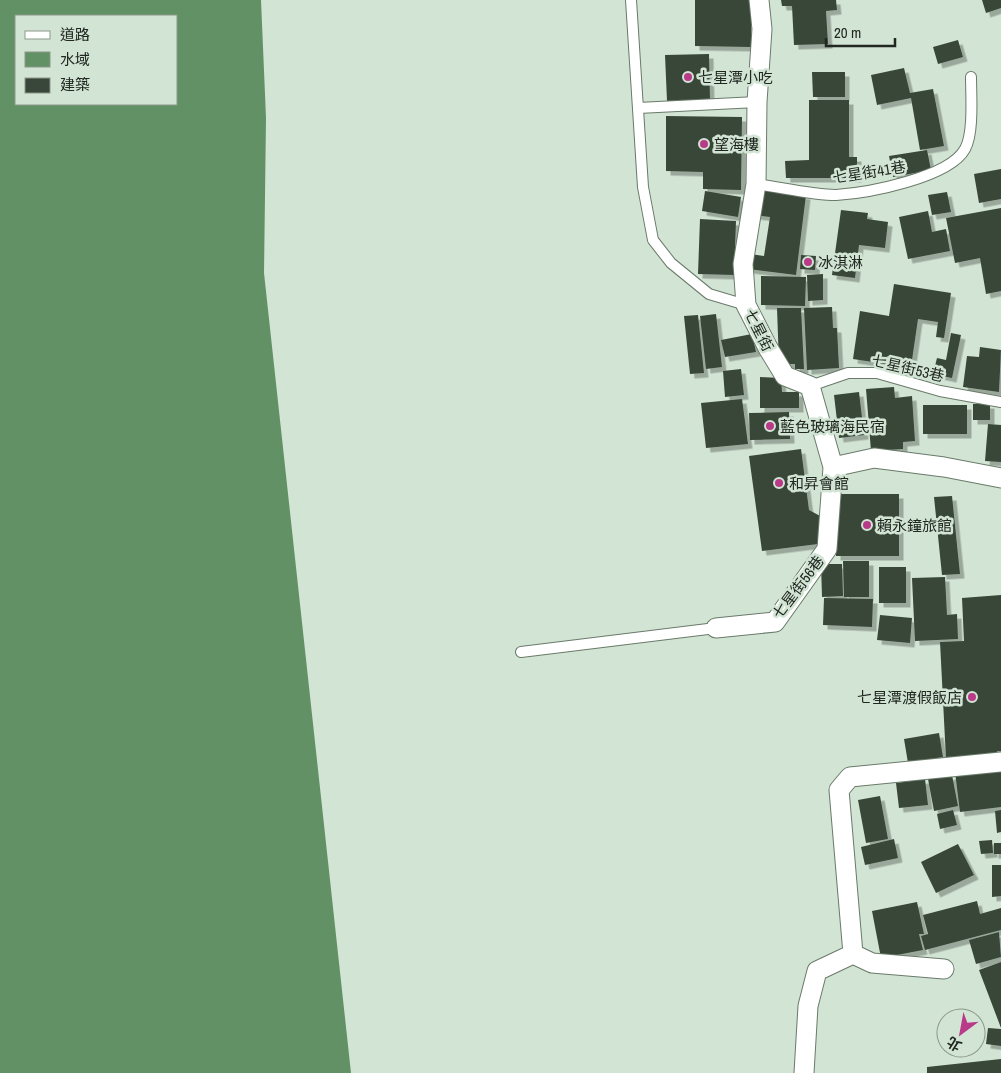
<svg xmlns="http://www.w3.org/2000/svg" width="1001" height="1073" viewBox="0 0 1001 1073" font-family="'Archivo Narrow','Noto Sans TC',sans-serif">
	<defs>
		<filter id="shadow"><feDropShadow dx="4.5" dy="4.5" stdDeviation="0" flood-color="#0004"/></filter>
	</defs>
	<rect width="100%" height="100%" fill="#d2e4d3"/>
	<path fill="#629165" fill-rule="evenodd" d="M 0,0 L 261,0 L 266,118 L 264,273 L 351,1073 L 0,1073 ZM 16,16 L 176,16 L 176,104 L 16,104 Z"/>
	<path fill="#384739" filter="url(#shadow)" d="M 695,0 L 751,0 L 751,47 L 695,46 Z
		M 781,0 L 836,0 L 837,10 L 826,11 L 828,44 L 794,45 L 792,6 L 782,6 Z
		M 982,0 L 1001,0 L 1001,8 L 986,13 Z
		M 958,40 L 963,57 L 938,64 L 933,47 Z
		M 709,54 L 710,100 L 667,101 L 665,55 Z
		M 904,68 L 910,93 L 933,89 L 944,146 L 920,150 L 911,98 L 877,105 L 871,75 Z
		M 812,72 L 845,72 L 845,97 L 813,97 Z
		M 809,100 L 849,100 L 849,157 L 857,157 L 857,178 L 786,178 L 785,161 L 809,160 Z
		M 666,116 L 742,117 L 741,190 L 703,189 L 703,172 L 666,171 Z
		M 927,150 L 931,170 L 893,177 L 889,156 Z
		M 1001,169 L 1001,199 L 979,203 L 974,174 Z
		M 758,188 L 806,195 L 796,275 L 748,269 L 750,254 L 764,256 L 770,217 L 755,215 Z
		M 705,191 L 741,197 L 738,217 L 702,211 Z
		M 947,192 L 951,212 L 932,215 L 928,195 Z
		M 1001,208 L 1001,291 L 986,294 L 980,258 L 955,263 L 946,218 Z
		M 841,210 L 868,213 L 867,219 L 888,222 L 885,248 L 859,245 L 855,278 L 832,275 Z
		M 928,211 L 932,232 L 946,229 L 950,251 L 908,259 L 899,217 Z
		M 700,219 L 736,221 L 734,275 L 698,274 Z
		M 801,255 L 816,256 L 815,270 L 800,269 Z
		M 823,274 L 823,300 L 808,301 L 807,275 Z
		M 761,276 L 806,277 L 805,306 L 761,305 Z
		M 894,284 L 951,293 L 944,338 L 936,337 L 938,322 L 918,319 L 912,360 L 887,356 L 886,364 L 853,359 L 860,311 L 889,316 Z
		M 832,307 L 833,328 L 837,328 L 839,368 L 807,370 L 804,308 Z
		M 777,308 L 801,308 L 804,369 L 795,369 L 795,364 L 779,364 Z
		M 716,314 L 722,367 L 706,369 L 700,316 Z
		M 698,315 L 704,373 L 690,374 L 684,316 Z
		M 951,333 L 961,335 L 952,378 L 933,374 L 937,358 L 946,360 Z
		M 752,334 L 756,352 L 725,357 L 721,340 Z
		M 980,347 L 1001,350 L 999,392 L 963,387 L 967,356 L 979,357 Z
		M 741,369 L 744,395 L 725,397 L 723,371 Z
		M 760,377 L 781,378 L 782,392 L 799,392 L 799,408 L 760,408 Z
		M 894,387 L 895,398 L 912,396 L 915,441 L 903,442 L 903,449 L 871,451 L 866,389 Z
		M 859,392 L 864,435 L 839,438 L 834,395 Z
		M 742,399 L 748,444 L 706,448 L 701,403 Z
		M 973,404 L 990,404 L 990,420 L 973,420 Z
		M 923,405 L 967,405 L 967,434 L 923,434 Z
		M 789,412 L 790,439 L 750,440 L 749,413 Z
		M 988,424 L 1001,425 L 1001,462 L 985,461 Z
		M 801,449 L 809,510 L 822,517 L 826,543 L 762,551 L 749,456 Z
		M 836,494 L 899,494 L 899,556 L 836,556 Z
		M 952,496 L 960,574 L 942,575 L 934,497 Z
		M 843,561 L 869,561 L 869,597 L 844,597 Z
		M 821,564 L 842,564 L 843,596 L 822,597 Z
		M 879,567 L 906,567 L 906,603 L 879,603 Z
		M 945,577 L 947,615 L 957,614 L 958,639 L 915,641 L 912,578 Z
		M 1001,595 L 1001,751 L 997,751 L 997,757 L 946,759 L 940,642 L 964,641 L 962,598 Z
		M 824,598 L 873,599 L 872,627 L 823,625 Z
		M 880,615 L 912,618 L 910,643 L 877,640 Z
		M 939,733 L 943,757 L 908,763 L 904,739 Z
		M 1001,767 L 1001,807 L 960,812 L 955,772 Z
		M 952,775 L 958,806 L 934,811 L 928,779 Z
		M 925,779 L 928,805 L 899,808 L 896,783 Z
		M 880,796 L 888,839 L 866,843 L 858,800 Z
		M 953,810 L 957,825 L 940,829 L 937,814 Z
		M 1001,810 L 1001,832 L 997,833 L 995,811 Z
		M 894,839 L 898,858 L 865,865 L 861,847 Z
		M 992,840 L 993,853 L 981,854 L 979,841 Z
		M 994,843 L 1001,843 L 1001,854 L 994,854 Z
		M 958,844 L 974,875 L 936,893 L 921,862 Z
		M 992,865 L 1001,865 L 1001,896 L 992,897 Z
		M 977,901 L 980,914 L 1001,908 L 1001,930 L 925,950 L 921,936 L 928,934 L 923,915 Z
		M 917,902 L 924,934 L 919,934 L 923,950 L 881,958 L 872,911 Z
		M 999,932 L 1001,957 L 976,964 L 969,940 Z
		M 1001,962 L 1001,1028 L 979,970 Z
		M 988,1028 L 1001,1029 L 1001,1046 L 986,1044 Z
		M 1001,1059 L 1001,1073 L 927,1073 L 927,1067 Z"/>
	<g fill="none" stroke-linecap="round" stroke-linejoin="round">
		<g stroke="#6a7a6a" stroke-width="12">
			<path id="service" d="M 631,0 L 643,187 L 653,240 L 671,263 L 709,294 L 746,305
				M 638,108 L 757,102
				M 756,184 C 779,187 813,195 836,195 C 867,193 949,178 965,149 C 974,133 971,95 971,77
				M 810,386 L 848,373 L 877,373 L 940,391 L 1001,402
				M 521,652 L 716,628"/>
		</g>
		<g stroke="#6a7a6a" stroke-width="21">
			<path id="minor" d="M 833,467 L 874,458 L 944,467 L 1001,478
				M 716,628 L 775,622 L 827,549 L 833,467 L 810,386 L 785,376 L 768,348 L 746,305 L 743,264 L 756,184 L 757,102 L 762,29 L 759,0
				M 853,954 L 839,790 L 850,777 L 1001,762
				M 804,1073 L 808,1006 L 817,971 L 853,954 L 872,963 L 944,969"/>
		</g>
		<use href="#service" stroke="#fff" stroke-width="10"/>
		<use href="#minor" stroke="#fff" stroke-width="19"/>
	</g>
	<g fill="#b93a88" stroke="#d2e4d3" stroke-width="2">
		<circle cx="688" cy="77" r="5"/>
		<circle cx="704" cy="144" r="5"/>
		<circle cx="808" cy="262" r="5"/>
		<circle cx="770" cy="426" r="5"/>
		<circle cx="779" cy="483" r="5"/>
		<circle cx="867" cy="525" r="5"/>
		<circle cx="972" cy="697" r="5"/>
	</g>
	<g text-anchor="middle" dominant-baseline="central" stroke-width="5" stroke-linejoin="round" paint-order="stroke">
		<g font-size="15" fill="#202721" stroke="#d2e4d3" text-anchor="start">
			<text x="698" y="77">七星潭小吃</text>
			<text x="714" y="144">望海樓</text>
			<text x="818" y="262">冰淇淋</text>
			<text x="780" y="426">藍色玻璃海民宿</text>
			<text x="789" y="483">和昇會館</text>
			<text x="877" y="525">賴永鐘旅館</text>
			<text x="962" y="697" text-anchor="end">七星潭渡假飯店</text>
		</g>
		<g font-size="15" fill="#202721" stroke="#d2e4d3">
			<text transform="translate(869 172) rotate(-9)">七星街41巷</text>
			<text transform="translate(759 330) rotate(63)">七星街</text>
			<text transform="translate(908 368) rotate(13)">七星街53巷</text>
			<text transform="translate(798 587) rotate(-53)">七星街56巷</text>
		</g>
	</g>
	<rect x="15" y="15" width="162" height="90" fill="#d2e4d3" stroke="#8b988c"/>
	<rect x="25" y="31" width="25" height="8" fill="#ffffff" stroke="#8b988c"/>
	<text x="60" y="40" font-size="15" fill="#202721">道路</text>
	<rect x="25" y="52" width="25" height="15" fill="#629165" stroke="#8b988c"/>
	<text x="60" y="65" font-size="15" fill="#202721">水域</text>
	<rect x="25" y="78" width="25" height="15" fill="#384739" stroke="#8b988c"/>
	<text x="60" y="90" font-size="15" fill="#202721">建築</text>
	<g transform="translate(961 1033) rotate(212)"><circle r="24" fill="#d2e4d3" stroke="#8b988c"/>
	<path d="M0-4L9 19L0 12L-9 19Z" fill="#b93a88"/>
	<text y="-8" font-size="14" font-weight="bold" text-anchor="middle" fill="#202721">北</text>
	</g>
	<path d="M826 38v8h69v-8" fill="none" stroke="#202721" stroke-width="2.5"/>
	<text x="834" y="38" font-size="15" fill="#202721" stroke="#d2e4d3" stroke-width="4" paint-order="stroke">20 m</text>
</svg>
